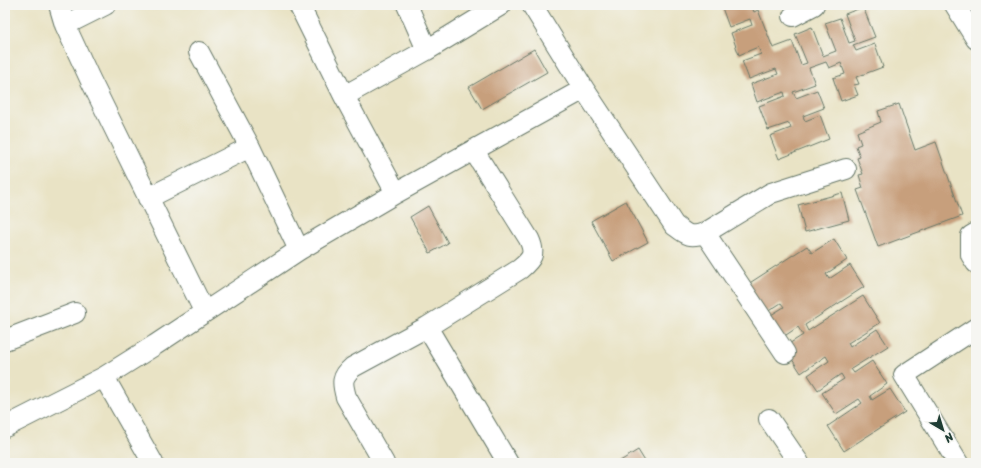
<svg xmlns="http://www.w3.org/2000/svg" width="981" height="468" viewBox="0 0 981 468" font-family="Sriracha,sans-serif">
	<rect width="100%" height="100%" fill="#f6f6f2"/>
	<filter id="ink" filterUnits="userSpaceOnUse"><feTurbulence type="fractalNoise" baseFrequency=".025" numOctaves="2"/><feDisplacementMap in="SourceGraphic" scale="8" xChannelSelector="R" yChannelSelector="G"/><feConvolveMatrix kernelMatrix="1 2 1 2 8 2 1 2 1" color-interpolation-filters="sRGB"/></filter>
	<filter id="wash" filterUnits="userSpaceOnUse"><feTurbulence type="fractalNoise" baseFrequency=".012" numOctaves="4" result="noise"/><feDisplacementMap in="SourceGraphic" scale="16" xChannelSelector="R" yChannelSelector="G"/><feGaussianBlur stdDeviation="0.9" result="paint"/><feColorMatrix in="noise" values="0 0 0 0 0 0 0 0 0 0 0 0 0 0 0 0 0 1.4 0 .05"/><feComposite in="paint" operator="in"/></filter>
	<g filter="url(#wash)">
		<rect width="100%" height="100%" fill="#e9e3c5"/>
		<g id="blocks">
			<path fill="#c79f7c" d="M 721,5 L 751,5 L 754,12 L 758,10 L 773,48 L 792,41 L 801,65 L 807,63 L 795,34 L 812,27 L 823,56 L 836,51 L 825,23 L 840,18 L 849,43 L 855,41 L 845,14 L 863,7 L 875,37 L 853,45 L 856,51 L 875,44 L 883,67 L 856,77 L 859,84 L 854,85 L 858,95 L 841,101 L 833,78 L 845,74 L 841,63 L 829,68 L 826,62 L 809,68 L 815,84 L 793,92 L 796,98 L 817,90 L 824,108 L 803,116 L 805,121 L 820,115 L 829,139 L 779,159 L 770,136 L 791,128 L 789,123 L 768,130 L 759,106 L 785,96 L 784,92 L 757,102 L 751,84 L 778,74 L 776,69 L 749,79 L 742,61 L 761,54 L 758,47 L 739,55 L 731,33 L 752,25 L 750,19 L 729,27 Z
				M 534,49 L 547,72 L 482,109 L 469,87 Z
				M 899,104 L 915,150 L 936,142 L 962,216 L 878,247 L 857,190 L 863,188 L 859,175 L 863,174 L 857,158 L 860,157 L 856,146 L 861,144 L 857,132 L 881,122 L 878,111 Z
				M 842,193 L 849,220 L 805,232 L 798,205 Z
				M 626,201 L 648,242 L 613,261 L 591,221 Z
				M 428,206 L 448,243 L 430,253 L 410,217 Z
				M 834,239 L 847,260 L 826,274 L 829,279 L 850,265 L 864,287 L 805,325 L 808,331 L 863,296 L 880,323 L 848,343 L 850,347 L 877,329 L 888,346 L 851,369 L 854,373 L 872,361 L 887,384 L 870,396 L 872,400 L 890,389 L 905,412 L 844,451 L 828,426 L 862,403 L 859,399 L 836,414 L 822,393 L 844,379 L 841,374 L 818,390 L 808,375 L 829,361 L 826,356 L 801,373 L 784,347 L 803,335 L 798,327 L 780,339 L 766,318 L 784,307 L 781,303 L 764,314 L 745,286 L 807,246 L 812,253 Z
				M 638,450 L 646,463 L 617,463 Z"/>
		</g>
	</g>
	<g filter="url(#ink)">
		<use href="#blocks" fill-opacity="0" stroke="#667767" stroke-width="1"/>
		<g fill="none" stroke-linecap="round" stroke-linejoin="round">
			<g stroke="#667767" stroke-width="22">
				<path id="minor" d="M 59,5 L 65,25 L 90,79 L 204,311
					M 299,5 L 344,96
					M 532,5 L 584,89 L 674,225 C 687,235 689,238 705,233 L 771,193 L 846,169
					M 955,5 L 976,39
					M 793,16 L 814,5
					M 65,25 L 105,5
					M 427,50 L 501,5
					M 199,52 L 250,147 L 299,250
					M 474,151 L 529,239 C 536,254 532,259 520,269 L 427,327 L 508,463
					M 396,193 L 344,96 L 427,50 L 407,5
					M 148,198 L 250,147
					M 705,233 L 785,353
					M 976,233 L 971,236 L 971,255 L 976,263
					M 5,340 L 75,313
					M 104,377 L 153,463
					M 769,419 L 799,463
					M 5,427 L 104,377 L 155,345 L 299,250 L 396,193 L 584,89
					M 384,463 L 346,397 C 342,383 341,377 353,367 L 427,327
					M 958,463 L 904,375 L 976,328"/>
			</g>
			<use href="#minor" stroke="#fff" stroke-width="20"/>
		</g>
	</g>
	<rect width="981" height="468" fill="none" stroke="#f6f6f2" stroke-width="20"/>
	<g transform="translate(943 430) rotate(142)" stroke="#f6f6f2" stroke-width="3" paint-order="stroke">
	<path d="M0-3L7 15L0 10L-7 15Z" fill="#1f3d34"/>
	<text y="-6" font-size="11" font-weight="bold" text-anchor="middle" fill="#1f3d34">N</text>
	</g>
</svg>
